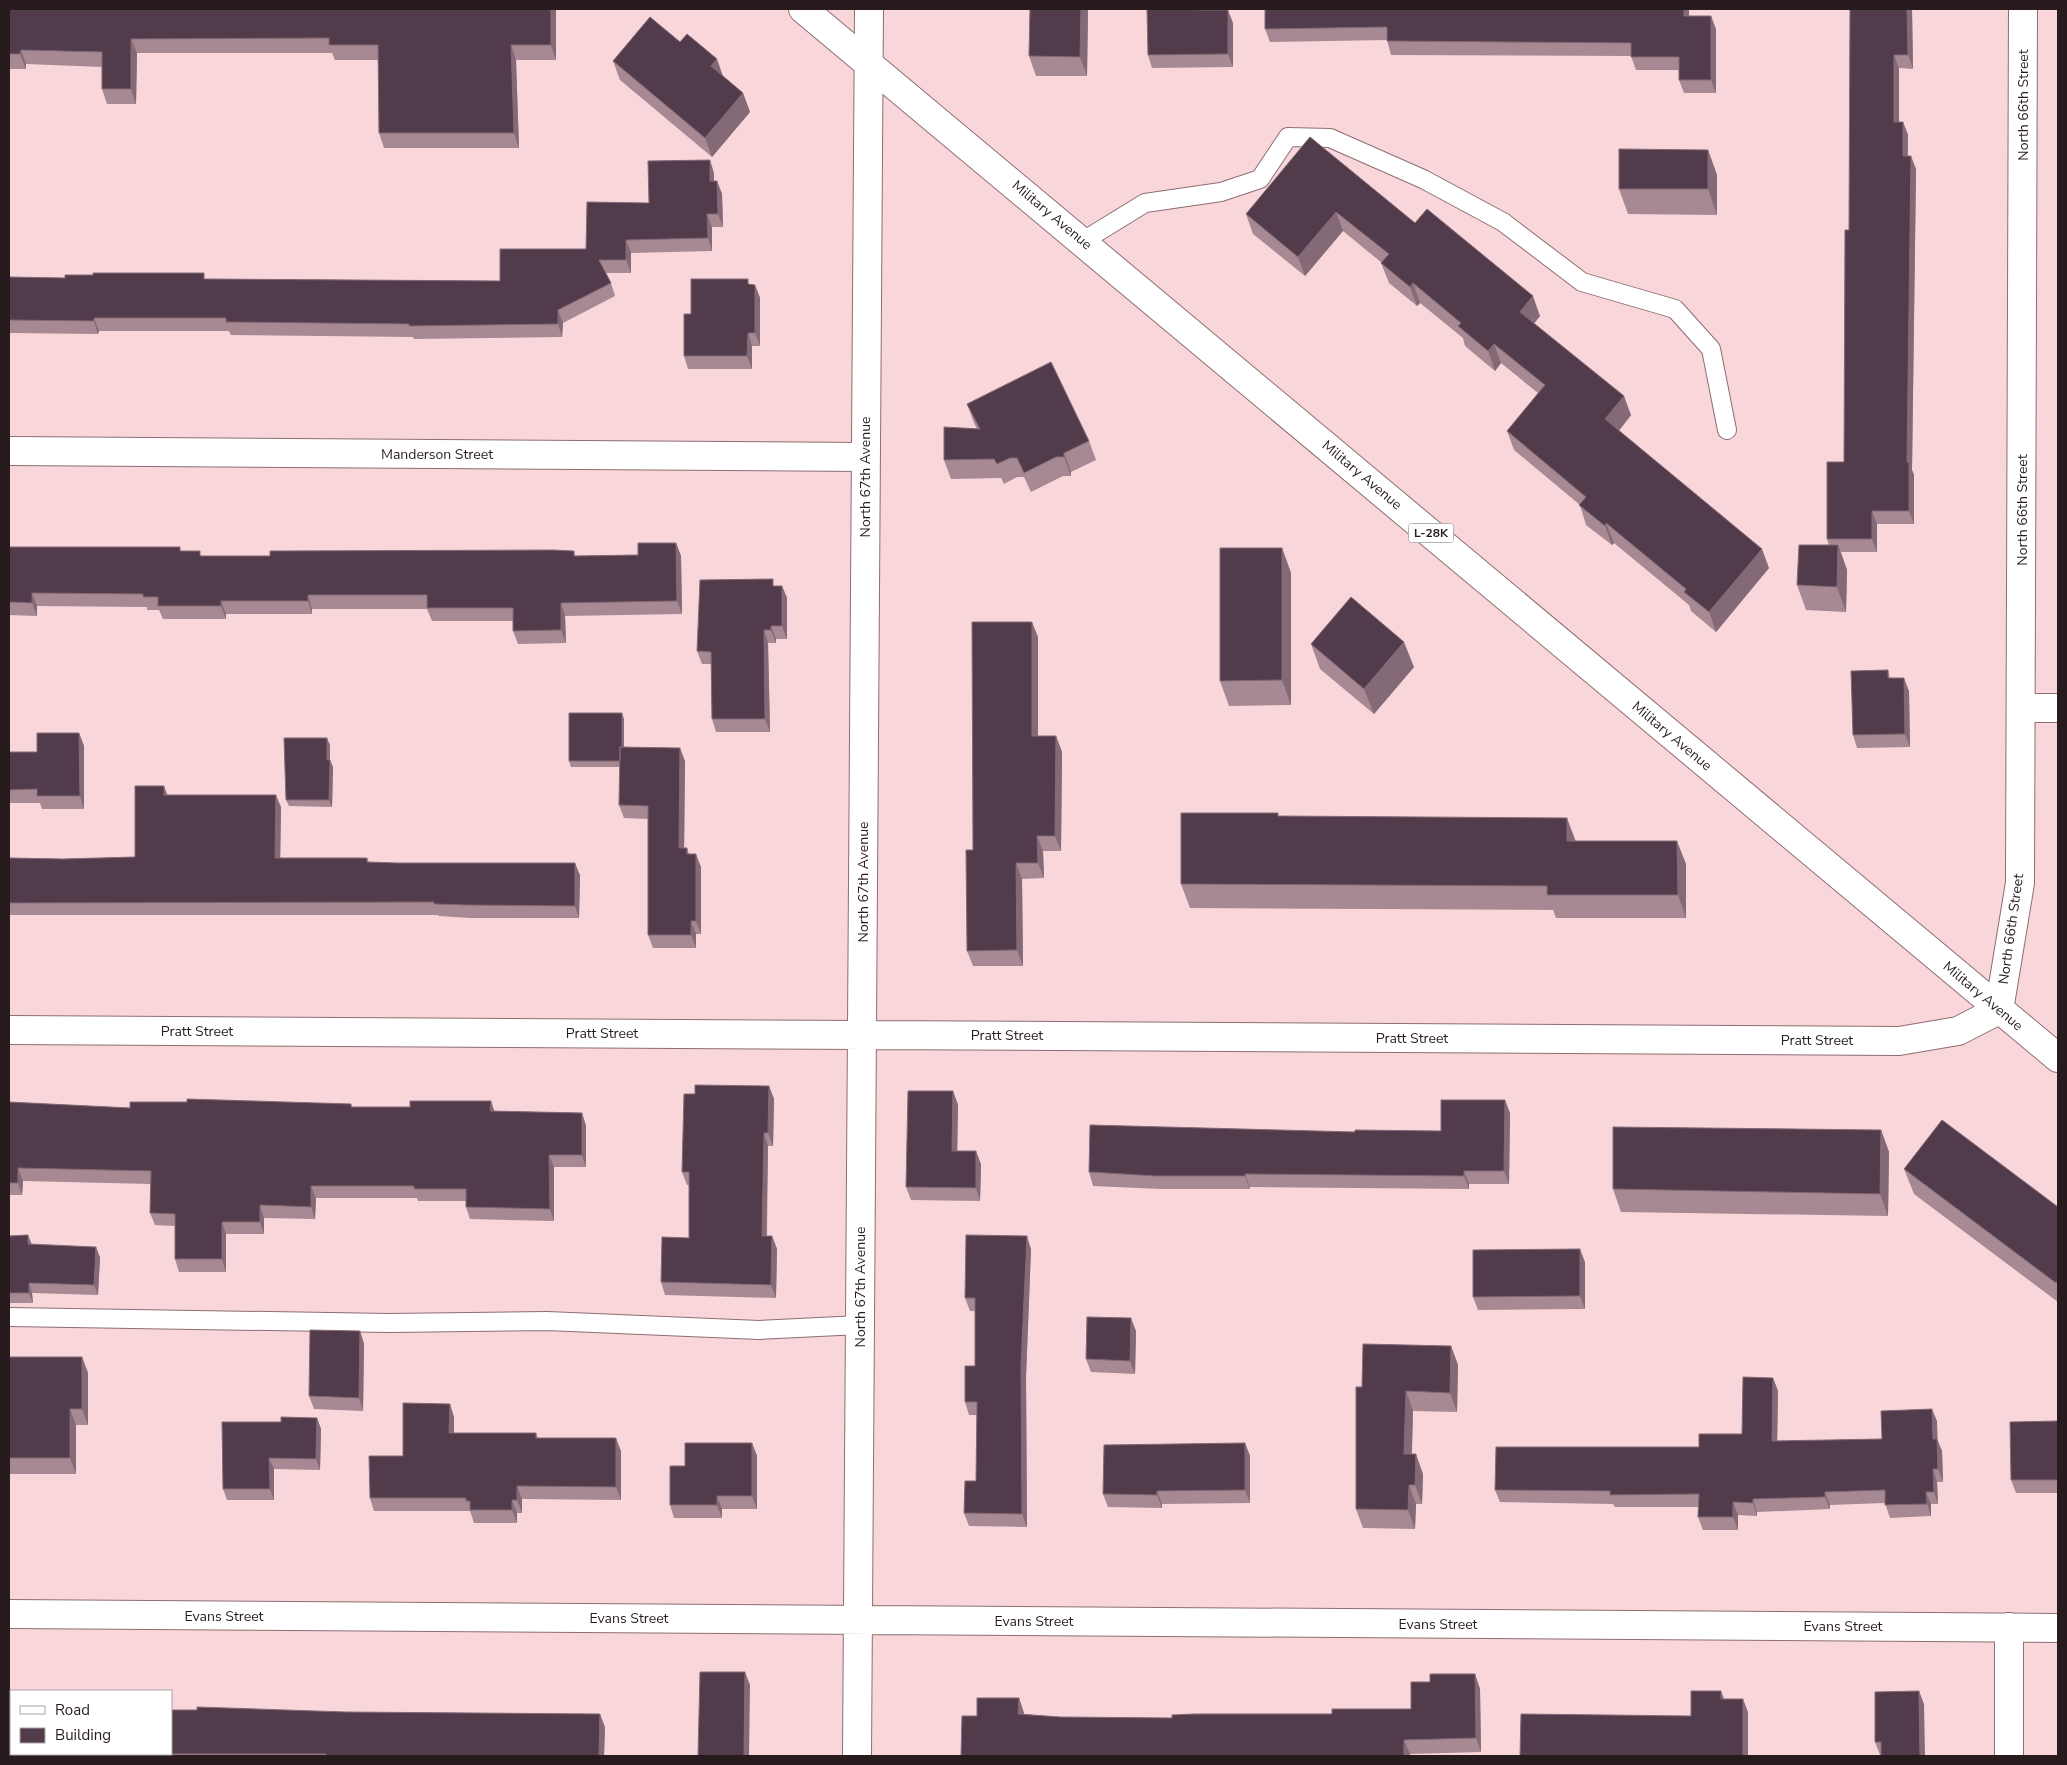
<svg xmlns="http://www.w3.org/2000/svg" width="2067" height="1765" viewBox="0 0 2067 1765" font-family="'Nunito Sans',sans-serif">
	<rect width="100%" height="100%" fill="#f9d6da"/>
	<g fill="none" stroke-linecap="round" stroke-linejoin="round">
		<g stroke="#8d6e71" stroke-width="20">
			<path id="service" d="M 1083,241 L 1145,203 L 1221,192 L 1260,179 L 1288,137 L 1330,138 L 1423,179 L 1503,222 L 1582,282 L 1675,309 L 1711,349 L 1727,430
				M 9,1317 L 389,1323 L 547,1321 L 759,1330 L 860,1325"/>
		</g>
		<g stroke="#8d6e71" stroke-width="30">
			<path id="minor" d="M 9,451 L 864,457
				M 2021,708 L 2058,708
				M 9,1030 L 1899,1041 L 1958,1031 L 1999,1010 L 2020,883 L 2023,9
				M 9,1614 L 2058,1628
				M 857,1756 L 869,9
				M 2009,1756 L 2009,1627"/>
		</g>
		<g stroke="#8d6e71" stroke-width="30">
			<path id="primary" d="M 803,9 L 2058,1058"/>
		</g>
		<use href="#service" stroke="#fff" stroke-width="18"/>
		<use href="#minor" stroke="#fff" stroke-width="28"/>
		<use href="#primary" stroke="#fff" stroke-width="28"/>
	</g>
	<path fill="#a68992" d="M 9,9 L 556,9 L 556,60 L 516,60 L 519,148 L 384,148 L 379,133 L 378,60 L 335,60 L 332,53 L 137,53 L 136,104 L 107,104 L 102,89 L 102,67 L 26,64 L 26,69 L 9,69 Z
		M 1030,9 L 1088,9 L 1087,76 L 1036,76 L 1029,56 Z
		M 1203,9 L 1203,10 L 1233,23 L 1233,67 L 1152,68 L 1148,55 Z
		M 1689,9 L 1689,16 L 1716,29 L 1716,93 L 1684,93 L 1679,80 L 1679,70 L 1636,70 L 1631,56 L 1391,55 L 1387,40 L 1270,42 L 1265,29 Z
		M 1850,9 L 1912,9 L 1913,69 L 1899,68 L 1899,122 L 1903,122 L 1908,135 L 1908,156 L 1916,169 L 1912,470 L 1914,475 L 1914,524 L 1877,524 L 1877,552 L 1841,552 L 1847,570 L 1846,612 L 1806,610 L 1797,585 L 1829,545 L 1827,539 L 1844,462 L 1849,230 Z
		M 680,42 L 743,93 L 750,112 L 712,157 L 620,80 L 613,61 Z
		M 1310,137 L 1415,223 L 1540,316 L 1534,323 L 1631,415 L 1619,431 L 1769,568 L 1716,632 L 1691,611 L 1689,605 L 1614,543 L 1612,545 L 1586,525 L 1580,505 L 1514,450 L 1507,431 L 1538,393 L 1501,363 L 1495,371 L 1465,346 L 1463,338 L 1420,303 L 1417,306 L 1389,283 L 1381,263 L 1382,263 L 1343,231 L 1305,276 L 1253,234 L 1246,214 Z
		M 1708,150 L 1717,175 L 1717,215 L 1628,214 L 1619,189 Z
		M 714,173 L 714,181 L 717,181 L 722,194 L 723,227 L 712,227 L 712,251 L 631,253 L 631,273 L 606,273 L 611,283 L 615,296 L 563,323 L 562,337 L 414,339 L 413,337 L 231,335 L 229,331 L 99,331 L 98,334 L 9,333 L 9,277 L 65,278 L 500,281 L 586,249 L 649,203 Z
		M 750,285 L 755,285 L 760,298 L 760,346 L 752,346 L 752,369 L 688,369 L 684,356 L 691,314 Z
		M 967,404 L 1089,441 L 1096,460 L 1071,472 L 1071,476 L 1063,476 L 1031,492 L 1024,477 L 1017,477 L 1004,484 L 1001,478 L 951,479 L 944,460 L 977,429 L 974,423 Z
		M 676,543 L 681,556 L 682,614 L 565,616 L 566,643 L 518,644 L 513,631 L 513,621 L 432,621 L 427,609 L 312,609 L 312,614 L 226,614 L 226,619 L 163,619 L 159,610 L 147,610 L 147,607 L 37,606 L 37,616 L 9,615 L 9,547 L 181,551 L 202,556 L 270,556 L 574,551 L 575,556 L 638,555 Z
		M 1282,548 L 1291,573 L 1291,705 L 1229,706 L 1220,681 Z
		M 776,586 L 782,586 L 787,598 L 787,639 L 776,639 L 776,643 L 768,643 L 770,732 L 716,732 L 712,719 L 711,664 L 702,664 L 697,651 Z
		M 1038,637 L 1038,736 L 1056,736 L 1062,752 L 1061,851 L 1043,851 L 1044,878 L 1022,879 L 1023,966 L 973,966 L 967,951 L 973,850 Z
		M 1311,644 L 1414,667 L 1374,714 L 1320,669 Z
		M 1888,670 L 1890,678 L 1909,691 L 1910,747 L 1857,748 L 1853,735 Z
		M 624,719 L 624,747 L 685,761 L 684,848 L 687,848 L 689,854 L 701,867 L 701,934 L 696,934 L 696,948 L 653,948 L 648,935 L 648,819 L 624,818 L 619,805 L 620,767 L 571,767 L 569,761 Z
		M 79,733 L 84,746 L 84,809 L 42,809 L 40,803 L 9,803 L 9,752 L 37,752 Z
		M 330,745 L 330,760 L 333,767 L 332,807 L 289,806 L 286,800 Z
		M 167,795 L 281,807 L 280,858 L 367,858 L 369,862 L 580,875 L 579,918 L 470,918 L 439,916 L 438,915 L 9,915 L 9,858 L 63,859 L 135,857 Z
		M 1279,816 L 1576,841 L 1686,864 L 1686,918 L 1556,918 L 1553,910 L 1190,908 L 1181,884 Z
		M 769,1086 L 774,1099 L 773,1146 L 768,1146 L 767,1236 L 772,1236 L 777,1249 L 776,1298 L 665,1295 L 661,1282 L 689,1238 L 689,1185 L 687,1185 L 682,1172 L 695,1094 Z
		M 953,1091 L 958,1105 L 957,1151 L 981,1164 L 980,1201 L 911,1200 L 906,1187 Z
		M 1505,1100 L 1510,1113 L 1509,1184 L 1469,1184 L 1469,1189 L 1250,1187 L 1250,1189 L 1161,1189 L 1093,1186 L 1089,1172 L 1355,1132 L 1441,1131 Z
		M 491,1101 L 494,1111 L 582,1113 L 586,1126 L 586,1167 L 554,1167 L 554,1221 L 470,1219 L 466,1207 L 466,1201 L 418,1201 L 417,1198 L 316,1198 L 315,1219 L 264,1218 L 264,1234 L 226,1234 L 226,1272 L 179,1272 L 175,1259 L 175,1226 L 155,1225 L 150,1213 L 151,1184 L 23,1181 L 22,1195 L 9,1195 L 9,1102 L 130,1108 L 351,1104 L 352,1107 L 410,1107 Z
		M 1881,1130 L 1889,1152 L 1888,1216 L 1621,1212 L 1613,1189 Z
		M 1904,1169 L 2058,1207 L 2058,1302 L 1914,1194 Z
		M 28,1235 L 31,1244 L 100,1257 L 98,1295 L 32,1293 L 33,1303 L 9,1303 L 9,1236 Z
		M 1031,1249 L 1026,1377 L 1027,1527 L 969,1526 L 964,1513 L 976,1481 L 977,1415 L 969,1415 L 965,1402 L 975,1366 L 975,1311 L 970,1311 L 965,1298 Z
		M 1585,1262 L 1585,1309 L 1478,1310 L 1473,1297 Z
		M 360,1331 L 364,1344 L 363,1411 L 314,1409 L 309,1396 Z
		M 1136,1331 L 1135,1374 L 1091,1372 L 1086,1359 Z
		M 1451,1346 L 1458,1365 L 1457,1412 L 1413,1411 L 1412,1454 L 1423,1474 L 1422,1504 L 1416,1504 L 1415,1529 L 1363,1528 L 1356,1509 L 1362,1387 Z
		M 9,1357 L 82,1357 L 88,1373 L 88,1425 L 76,1425 L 76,1474 L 9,1474 Z
		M 1773,1378 L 1778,1391 L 1777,1441 L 1882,1439 L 1937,1421 L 1937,1439 L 1942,1451 L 1943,1482 L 1937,1482 L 1938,1504 L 1931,1504 L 1931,1516 L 1890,1518 L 1885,1503 L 1830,1505 L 1830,1509 L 1757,1512 L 1757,1516 L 1738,1515 L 1738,1530 L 1703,1530 L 1698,1517 L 1698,1507 L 1615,1507 L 1613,1504 L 1500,1502 L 1495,1490 L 1699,1447 L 1742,1434 Z
		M 454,1417 L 454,1433 L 536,1433 L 538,1438 L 621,1451 L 621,1500 L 522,1499 L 522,1513 L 517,1513 L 517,1523 L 474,1523 L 470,1511 L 374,1511 L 370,1498 L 403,1456 Z
		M 317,1418 L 321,1429 L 320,1470 L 274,1469 L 274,1500 L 227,1500 L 223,1489 L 281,1422 Z
		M 2058,1421 L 2058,1493 L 2016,1493 L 2011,1480 Z
		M 752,1443 L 757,1456 L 757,1509 L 722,1509 L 722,1518 L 674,1518 L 670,1505 L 685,1466 Z
		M 1245,1443 L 1250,1456 L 1250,1503 L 1162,1504 L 1162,1508 L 1108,1507 L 1103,1494 Z
		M 1475,1674 L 1480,1689 L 1481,1752 L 1410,1754 L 1410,1756 L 977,1716 L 1019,1698 L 1024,1714 L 1060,1717 L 1172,1718 L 1332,1714 L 1411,1709 L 1430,1682 Z
		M 1924,1704 L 1881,1755 L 1880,1755 L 1875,1742 Z
		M 9,1711 L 605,1727 L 604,1756 L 9,1756 Z"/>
	<path fill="#846a76" d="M 551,9 L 556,9 L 556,60 L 551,45 Z
		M 1081,9 L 1088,9 L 1087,76 L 1080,57 Z
		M 1684,9 L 1689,9 L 1689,29 L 1684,16 Z
		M 1907,9 L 1912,9 L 1913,69 L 1908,55 Z
		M 1228,10 L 1233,23 L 1233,67 L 1228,54 Z
		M 1711,16 L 1716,29 L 1716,93 L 1711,80 Z
		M 131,39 L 137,53 L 136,104 L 131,89 Z
		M 511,45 L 516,60 L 519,148 L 514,133 Z
		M 21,50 L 26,64 L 26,69 L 20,54 Z
		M 1894,55 L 1899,68 L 1899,135 L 1894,122 Z
		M 717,59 L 724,79 L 711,66 Z
		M 743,93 L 750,112 L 712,157 L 705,138 Z
		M 1903,122 L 1908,135 L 1907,169 L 1903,156 Z
		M 1708,150 L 1717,175 L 1717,215 L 1708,189 Z
		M 1911,156 L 1916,169 L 1912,470 L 1914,475 L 1914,524 L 1909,511 L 1907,462 Z
		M 710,160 L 714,173 L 714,194 L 710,181 Z
		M 717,181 L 722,194 L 723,227 L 718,214 Z
		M 1336,212 L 1343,231 L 1305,276 L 1298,257 Z
		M 707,214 L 712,227 L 712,251 L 708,238 Z
		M 626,240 L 631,253 L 631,273 L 626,260 Z
		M 1413,283 L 1420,303 L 1417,306 L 1410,287 Z
		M 755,285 L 760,298 L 760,346 L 755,333 Z
		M 1533,296 L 1540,316 L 1528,331 L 1520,312 Z
		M 558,310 L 563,323 L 562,337 L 558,324 Z
		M 94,318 L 99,331 L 98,334 L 94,321 Z
		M 748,333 L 752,346 L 752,369 L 747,356 Z
		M 1494,344 L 1501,363 L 1495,371 L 1488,351 Z
		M 1624,396 L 1631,415 L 1612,439 L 1605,419 Z
		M 1064,453 L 1071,472 L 1071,476 L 1064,457 Z
		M 1872,511 L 1877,524 L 1877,552 L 1872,539 Z
		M 1606,523 L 1614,543 L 1612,545 L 1605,526 Z
		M 676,543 L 681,556 L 682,614 L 677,601 Z
		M 1838,545 L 1847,570 L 1846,612 L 1837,587 Z
		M 1282,548 L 1291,573 L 1291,705 L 1282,680 Z
		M 1762,549 L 1769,568 L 1716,632 L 1709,612 Z
		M 782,586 L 787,598 L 787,639 L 782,626 Z
		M 32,593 L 37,606 L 37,616 L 32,603 Z
		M 308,595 L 312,609 L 312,614 L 308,601 Z
		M 221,601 L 226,614 L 226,619 L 221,606 Z
		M 561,603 L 565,616 L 566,643 L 561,630 Z
		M 1032,622 L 1038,637 L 1038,752 L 1032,736 Z
		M 771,626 L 776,639 L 776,643 L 771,630 Z
		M 764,630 L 768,643 L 770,732 L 765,719 Z
		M 1404,642 L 1414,667 L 1374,714 L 1364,689 Z
		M 1904,678 L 1909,691 L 1910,747 L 1905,734 Z
		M 622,713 L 624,719 L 624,767 L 622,761 Z
		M 79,733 L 84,746 L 84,809 L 80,796 Z
		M 1056,736 L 1062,752 L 1061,851 L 1055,836 Z
		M 327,738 L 330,745 L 330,767 L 327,760 Z
		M 680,748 L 685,761 L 684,861 L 679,848 Z
		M 330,760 L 333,767 L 332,807 L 329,800 Z
		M 164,786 L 169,799 L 164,795 Z
		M 276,795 L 281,807 L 280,871 L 275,858 Z
		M 1567,818 L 1576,842 L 1567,841 Z
		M 1037,836 L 1043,851 L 1044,878 L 1038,863 Z
		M 1677,841 L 1686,864 L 1686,918 L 1678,895 Z
		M 696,854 L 701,867 L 701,934 L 696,921 Z
		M 575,863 L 580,875 L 579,918 L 575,906 Z
		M 1016,863 L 1022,879 L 1023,966 L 1017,950 Z
		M 691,921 L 696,934 L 696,948 L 691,935 Z
		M 769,1086 L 774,1099 L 773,1146 L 768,1133 Z
		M 953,1091 L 958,1105 L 957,1164 L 952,1151 Z
		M 1505,1100 L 1510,1113 L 1509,1184 L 1504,1171 Z
		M 491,1101 L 495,1113 L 490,1111 Z
		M 582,1113 L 586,1126 L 586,1167 L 582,1155 Z
		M 1881,1130 L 1889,1152 L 1888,1216 L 1880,1194 Z
		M 764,1133 L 768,1146 L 766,1249 L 762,1236 Z
		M 976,1151 L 981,1164 L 980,1201 L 976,1188 Z
		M 549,1155 L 554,1167 L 554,1221 L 550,1209 Z
		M 18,1168 L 23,1181 L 22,1195 L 18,1183 Z
		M 1464,1171 L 1469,1184 L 1469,1189 L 1464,1176 Z
		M 1245,1174 L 1250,1187 L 1250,1189 L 1245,1176 Z
		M 311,1186 L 316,1198 L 315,1219 L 311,1207 Z
		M 260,1205 L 264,1218 L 264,1234 L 260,1222 Z
		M 222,1222 L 226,1234 L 226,1272 L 222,1259 Z
		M 28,1235 L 32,1245 L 28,1244 Z
		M 772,1236 L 777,1249 L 776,1298 L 771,1285 Z
		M 1027,1236 L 1031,1249 L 1026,1377 L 1027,1527 L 1022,1514 L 1021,1365 Z
		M 96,1247 L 100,1257 L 98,1295 L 94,1285 Z
		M 1580,1249 L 1585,1262 L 1585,1309 L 1580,1296 Z
		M 29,1283 L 32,1293 L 33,1303 L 29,1293 Z
		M 1131,1318 L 1136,1331 L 1135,1374 L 1130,1361 Z
		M 360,1331 L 364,1344 L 363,1411 L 359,1398 Z
		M 1451,1346 L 1458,1365 L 1457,1412 L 1450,1393 Z
		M 82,1357 L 88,1373 L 88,1425 L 82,1409 Z
		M 1773,1378 L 1778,1391 L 1777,1454 L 1772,1441 Z
		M 1406,1391 L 1413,1411 L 1411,1474 L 1404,1454 Z
		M 450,1404 L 454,1417 L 454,1446 L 449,1433 Z
		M 70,1409 L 76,1425 L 76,1474 L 70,1458 Z
		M 1932,1409 L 1937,1421 L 1938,1451 L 1933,1439 Z
		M 317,1418 L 321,1429 L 320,1470 L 316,1459 Z
		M 616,1438 L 621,1451 L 621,1500 L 616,1487 Z
		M 1937,1439 L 1942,1451 L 1943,1482 L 1938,1469 Z
		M 752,1443 L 757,1456 L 757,1509 L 752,1496 Z
		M 1245,1443 L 1250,1456 L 1250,1503 L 1245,1490 Z
		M 1416,1454 L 1423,1474 L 1422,1504 L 1415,1485 Z
		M 269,1458 L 274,1469 L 274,1500 L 270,1489 Z
		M 1933,1469 L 1937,1482 L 1938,1504 L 1934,1492 Z
		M 1409,1485 L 1416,1504 L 1415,1529 L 1408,1510 Z
		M 517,1486 L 522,1499 L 522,1513 L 517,1500 Z
		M 1157,1491 L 1162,1504 L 1162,1508 L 1157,1495 Z
		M 1825,1492 L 1830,1505 L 1830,1509 L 1825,1497 Z
		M 1926,1492 L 1931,1504 L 1931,1516 L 1927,1504 Z
		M 717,1496 L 722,1509 L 722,1518 L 717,1505 Z
		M 1753,1499 L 1757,1512 L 1757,1516 L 1753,1503 Z
		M 512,1500 L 517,1513 L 517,1523 L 512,1510 Z
		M 1733,1502 L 1738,1515 L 1738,1530 L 1733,1517 Z
		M 745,1672 L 750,1685 L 749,1756 L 744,1756 Z
		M 1475,1674 L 1480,1689 L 1481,1752 L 1476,1738 Z
		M 1721,1691 L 1726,1704 L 1721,1699 Z
		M 1919,1691 L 1924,1704 L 1925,1756 L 1920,1756 Z
		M 1019,1698 L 1024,1713 L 1024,1729 L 1018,1714 Z
		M 1743,1699 L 1748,1712 L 1748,1756 L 1743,1756 Z
		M 600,1714 L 605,1727 L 604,1756 L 599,1756 Z
		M 1404,1740 L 1410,1754 L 1410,1756 L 1404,1756 Z"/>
	<path fill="#523c4b" stroke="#846a76" d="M 9,9 L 551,9 L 551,45 L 511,45 L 514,133 L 379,133 L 378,45 L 329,45 L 329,38 L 131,39 L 131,89 L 102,89 L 102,52 L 21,50 L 20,54 L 9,54 Z
		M 1030,9 L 1081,9 L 1080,57 L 1029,56 Z
		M 1147,9 L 1199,9 L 1199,10 L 1228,10 L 1228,54 L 1148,55 Z
		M 1265,9 L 1684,9 L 1684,16 L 1711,16 L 1711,80 L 1679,80 L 1679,57 L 1631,57 L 1631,43 L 1387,41 L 1387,27 L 1265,29 Z
		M 1850,9 L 1907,9 L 1908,55 L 1894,55 L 1894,122 L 1903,122 L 1903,156 L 1911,156 L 1907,462 L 1909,462 L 1909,511 L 1872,511 L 1872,539 L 1827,539 L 1827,462 L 1844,462 L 1845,230 L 1849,230 Z
		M 650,17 L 680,42 L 687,34 L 717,59 L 711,66 L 743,93 L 705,138 L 613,61 Z
		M 1310,137 L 1415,223 L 1427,209 L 1533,296 L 1520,312 L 1624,396 L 1605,419 L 1762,549 L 1709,612 L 1684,592 L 1686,589 L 1606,523 L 1605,526 L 1579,505 L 1586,497 L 1507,431 L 1545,385 L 1494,344 L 1488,351 L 1458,326 L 1461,323 L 1413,283 L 1410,287 L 1381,263 L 1389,254 L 1336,212 L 1298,257 L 1246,214 Z
		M 1619,149 L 1708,150 L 1708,189 L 1619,189 Z
		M 710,160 L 710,181 L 717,181 L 718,214 L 707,214 L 708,238 L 626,240 L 626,260 L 599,260 L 611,283 L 558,310 L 558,324 L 409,326 L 409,324 L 226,322 L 226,318 L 94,318 L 94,321 L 9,320 L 9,277 L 65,278 L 65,275 L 93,275 L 93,273 L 204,273 L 204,279 L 500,281 L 500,249 L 586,249 L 587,202 L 649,203 L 648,161 Z
		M 691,279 L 748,279 L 748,284 L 755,285 L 755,333 L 748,333 L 747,356 L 684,356 L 684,314 L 691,314 Z
		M 1051,362 L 1089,441 L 1064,453 L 1064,457 L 1056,457 L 1024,473 L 1017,458 L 1010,458 L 997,464 L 994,459 L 944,460 L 944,427 L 980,429 L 967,404 Z
		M 638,543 L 676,543 L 677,601 L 561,603 L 561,630 L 513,631 L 513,608 L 427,608 L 427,595 L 308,595 L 308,601 L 221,601 L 221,606 L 158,606 L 158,597 L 143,597 L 143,594 L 32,593 L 32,603 L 9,602 L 9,547 L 180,547 L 180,551 L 200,551 L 200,556 L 270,556 L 270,551 L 553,550 L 574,551 L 574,556 L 638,555 Z
		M 1799,545 L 1838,545 L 1837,587 L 1797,585 Z
		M 1220,548 L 1282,548 L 1282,680 L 1220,681 Z
		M 773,579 L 773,586 L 782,586 L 782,626 L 771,626 L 771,630 L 764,630 L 765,719 L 712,719 L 711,652 L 697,651 L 700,580 Z
		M 1351,597 L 1404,642 L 1364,689 L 1311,644 Z
		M 972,622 L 1032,622 L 1032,736 L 1056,736 L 1055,836 L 1037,836 L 1038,863 L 1016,863 L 1017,950 L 967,951 L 966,850 L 973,850 Z
		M 1888,670 L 1888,678 L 1904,678 L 1905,734 L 1853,735 L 1851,671 Z
		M 569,713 L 622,713 L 622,747 L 620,747 L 620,761 L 569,761 Z
		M 37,733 L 79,733 L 80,796 L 37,796 L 37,789 L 9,790 L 9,752 L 37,752 Z
		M 284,738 L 327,738 L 327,760 L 330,760 L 329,800 L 286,800 Z
		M 620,747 L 680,748 L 679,848 L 687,848 L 687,854 L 696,854 L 696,921 L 691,921 L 691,935 L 648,935 L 648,806 L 619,805 Z
		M 135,786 L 164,786 L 164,795 L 276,795 L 275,858 L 367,858 L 367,862 L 398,863 L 575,863 L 575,906 L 466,905 L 434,904 L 434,902 L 9,903 L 9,858 L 63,859 L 135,857 Z
		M 1181,813 L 1278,813 L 1278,816 L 1567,818 L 1567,841 L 1677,841 L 1678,895 L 1547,895 L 1547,886 L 1181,884 Z
		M 695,1085 L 769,1086 L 768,1133 L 764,1133 L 762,1236 L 772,1236 L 771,1285 L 661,1282 L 662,1237 L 689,1238 L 689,1172 L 682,1172 L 684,1094 L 695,1094 Z
		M 908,1091 L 953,1091 L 952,1151 L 976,1151 L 976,1188 L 906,1187 Z
		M 187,1099 L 351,1104 L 351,1107 L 410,1107 L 410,1101 L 491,1101 L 490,1111 L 582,1113 L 582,1155 L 549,1155 L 550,1209 L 466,1207 L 466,1189 L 414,1189 L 414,1186 L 311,1186 L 311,1207 L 260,1205 L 260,1222 L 222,1222 L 222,1259 L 175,1259 L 175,1214 L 150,1213 L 151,1171 L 18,1168 L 18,1183 L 9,1183 L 9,1102 L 130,1108 L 130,1102 L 187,1102 Z
		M 1441,1100 L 1505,1100 L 1504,1171 L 1464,1171 L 1464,1176 L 1245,1174 L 1245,1176 L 1156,1176 L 1089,1172 L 1090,1125 L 1355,1132 L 1355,1130 L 1441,1131 Z
		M 1942,1120 L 2058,1207 L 2058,1280 L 2056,1283 L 1904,1169 Z
		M 1613,1127 L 1881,1130 L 1880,1194 L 1613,1189 Z
		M 28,1235 L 28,1244 L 96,1247 L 94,1285 L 29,1283 L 29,1293 L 9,1293 L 9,1236 Z
		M 966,1235 L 1027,1236 L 1021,1365 L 1022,1514 L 964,1513 L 965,1481 L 976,1481 L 977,1402 L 965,1402 L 965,1366 L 975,1366 L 975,1298 L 965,1298 Z
		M 1580,1249 L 1580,1296 L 1473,1297 L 1473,1250 Z
		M 1087,1317 L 1131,1318 L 1130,1361 L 1086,1359 Z
		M 310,1330 L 360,1331 L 359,1398 L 309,1396 Z
		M 1363,1344 L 1451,1346 L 1450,1393 L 1406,1391 L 1404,1454 L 1416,1454 L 1415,1485 L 1409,1485 L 1408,1510 L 1356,1509 L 1356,1387 L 1362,1387 Z
		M 9,1357 L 82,1357 L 82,1409 L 70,1409 L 70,1458 L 9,1458 Z
		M 1743,1377 L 1773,1378 L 1772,1441 L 1882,1439 L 1881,1411 L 1932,1409 L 1933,1439 L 1937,1439 L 1938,1469 L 1933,1469 L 1934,1492 L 1926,1492 L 1927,1504 L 1885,1505 L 1885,1490 L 1825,1492 L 1825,1497 L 1753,1499 L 1753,1503 L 1733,1502 L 1733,1517 L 1698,1517 L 1699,1494 L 1610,1495 L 1610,1491 L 1495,1490 L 1496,1447 L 1699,1447 L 1699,1434 L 1742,1434 Z
		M 403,1403 L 450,1404 L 449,1433 L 536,1433 L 536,1438 L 616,1438 L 616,1487 L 517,1486 L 517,1500 L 512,1500 L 512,1510 L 470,1510 L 470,1501 L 466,1501 L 466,1498 L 370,1498 L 369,1456 L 403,1456 Z
		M 281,1417 L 317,1418 L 316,1459 L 269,1458 L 270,1489 L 223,1489 L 222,1422 L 281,1422 Z
		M 2058,1421 L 2058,1480 L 2011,1480 L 2010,1422 Z
		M 685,1443 L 752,1443 L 752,1496 L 717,1496 L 717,1505 L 670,1505 L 670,1466 L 685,1466 Z
		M 1245,1443 L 1245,1490 L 1157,1491 L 1157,1495 L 1103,1494 L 1104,1445 Z
		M 700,1672 L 745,1672 L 744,1756 L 698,1756 Z
		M 1430,1674 L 1475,1674 L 1476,1738 L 1404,1740 L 1404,1756 L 961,1756 L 962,1716 L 977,1716 L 977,1698 L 1019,1698 L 1018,1714 L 1060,1717 L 1172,1718 L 1172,1715 L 1194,1714 L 1332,1714 L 1332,1709 L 1411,1709 L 1411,1682 L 1430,1682 Z
		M 1691,1691 L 1721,1691 L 1721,1699 L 1743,1699 L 1743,1756 L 1520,1756 L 1521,1714 L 1691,1716 Z
		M 1919,1691 L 1920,1756 L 1881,1756 L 1881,1742 L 1875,1742 L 1875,1692 Z
		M 197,1707 L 346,1712 L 600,1714 L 599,1756 L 326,1756 L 326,1754 L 166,1754 L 166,1756 L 59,1756 L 9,1755 L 9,1711 L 11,1711 L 11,1754 L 171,1754 L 171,1710 L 197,1710 Z"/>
	<g text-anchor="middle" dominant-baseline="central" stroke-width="5" stroke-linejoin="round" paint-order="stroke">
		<rect fill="#fff" stroke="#685f61" stroke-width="1" x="1408.5" y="523.5" width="45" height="19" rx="4"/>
		<g font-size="12" font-weight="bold" fill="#281b1d">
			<text x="1431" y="533">L-28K</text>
		</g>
		<g font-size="14" fill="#281b1d" stroke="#fff">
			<text transform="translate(2023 105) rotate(-90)">North 66th Street</text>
			<text transform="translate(1052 215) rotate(40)">Military Avenue</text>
			<text x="437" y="454">Manderson Street</text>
			<text transform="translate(1362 475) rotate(40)">Military Avenue</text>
			<text transform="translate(865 477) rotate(-90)">North 67th Avenue</text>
			<text transform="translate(2022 510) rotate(-90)">North 66th Street</text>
			<text transform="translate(1672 736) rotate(40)">Military Avenue</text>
			<text transform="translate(863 882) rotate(-90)">North 67th Avenue</text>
			<text transform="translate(2011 929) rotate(-82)">North 66th Street</text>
			<text transform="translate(1983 996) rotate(40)">Military Avenue</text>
			<text x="197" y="1031">Pratt Street</text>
			<text x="602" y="1033">Pratt Street</text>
			<text x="1007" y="1035">Pratt Street</text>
			<text x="1412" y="1038">Pratt Street</text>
			<text x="1817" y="1040">Pratt Street</text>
			<text transform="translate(860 1287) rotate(-90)">North 67th Avenue</text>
			<text x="224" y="1616">Evans Street</text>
			<text x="629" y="1618">Evans Street</text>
			<text x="1034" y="1621">Evans Street</text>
			<text x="1438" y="1624">Evans Street</text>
			<text x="1843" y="1626">Evans Street</text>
		</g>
	</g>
	<rect width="2067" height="1765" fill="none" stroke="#281b1d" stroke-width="20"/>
	<rect x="10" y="1690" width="162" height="65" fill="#ffffff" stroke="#a9a4a5"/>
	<rect x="20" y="1706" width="25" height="8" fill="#ffffff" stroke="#a9a4a5"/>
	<text x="55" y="1715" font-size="15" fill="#281b1d">Road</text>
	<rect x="20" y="1728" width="25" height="15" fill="#523c4b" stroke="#a9a4a5"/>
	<text x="55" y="1740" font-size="15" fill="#281b1d">Building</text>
</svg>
